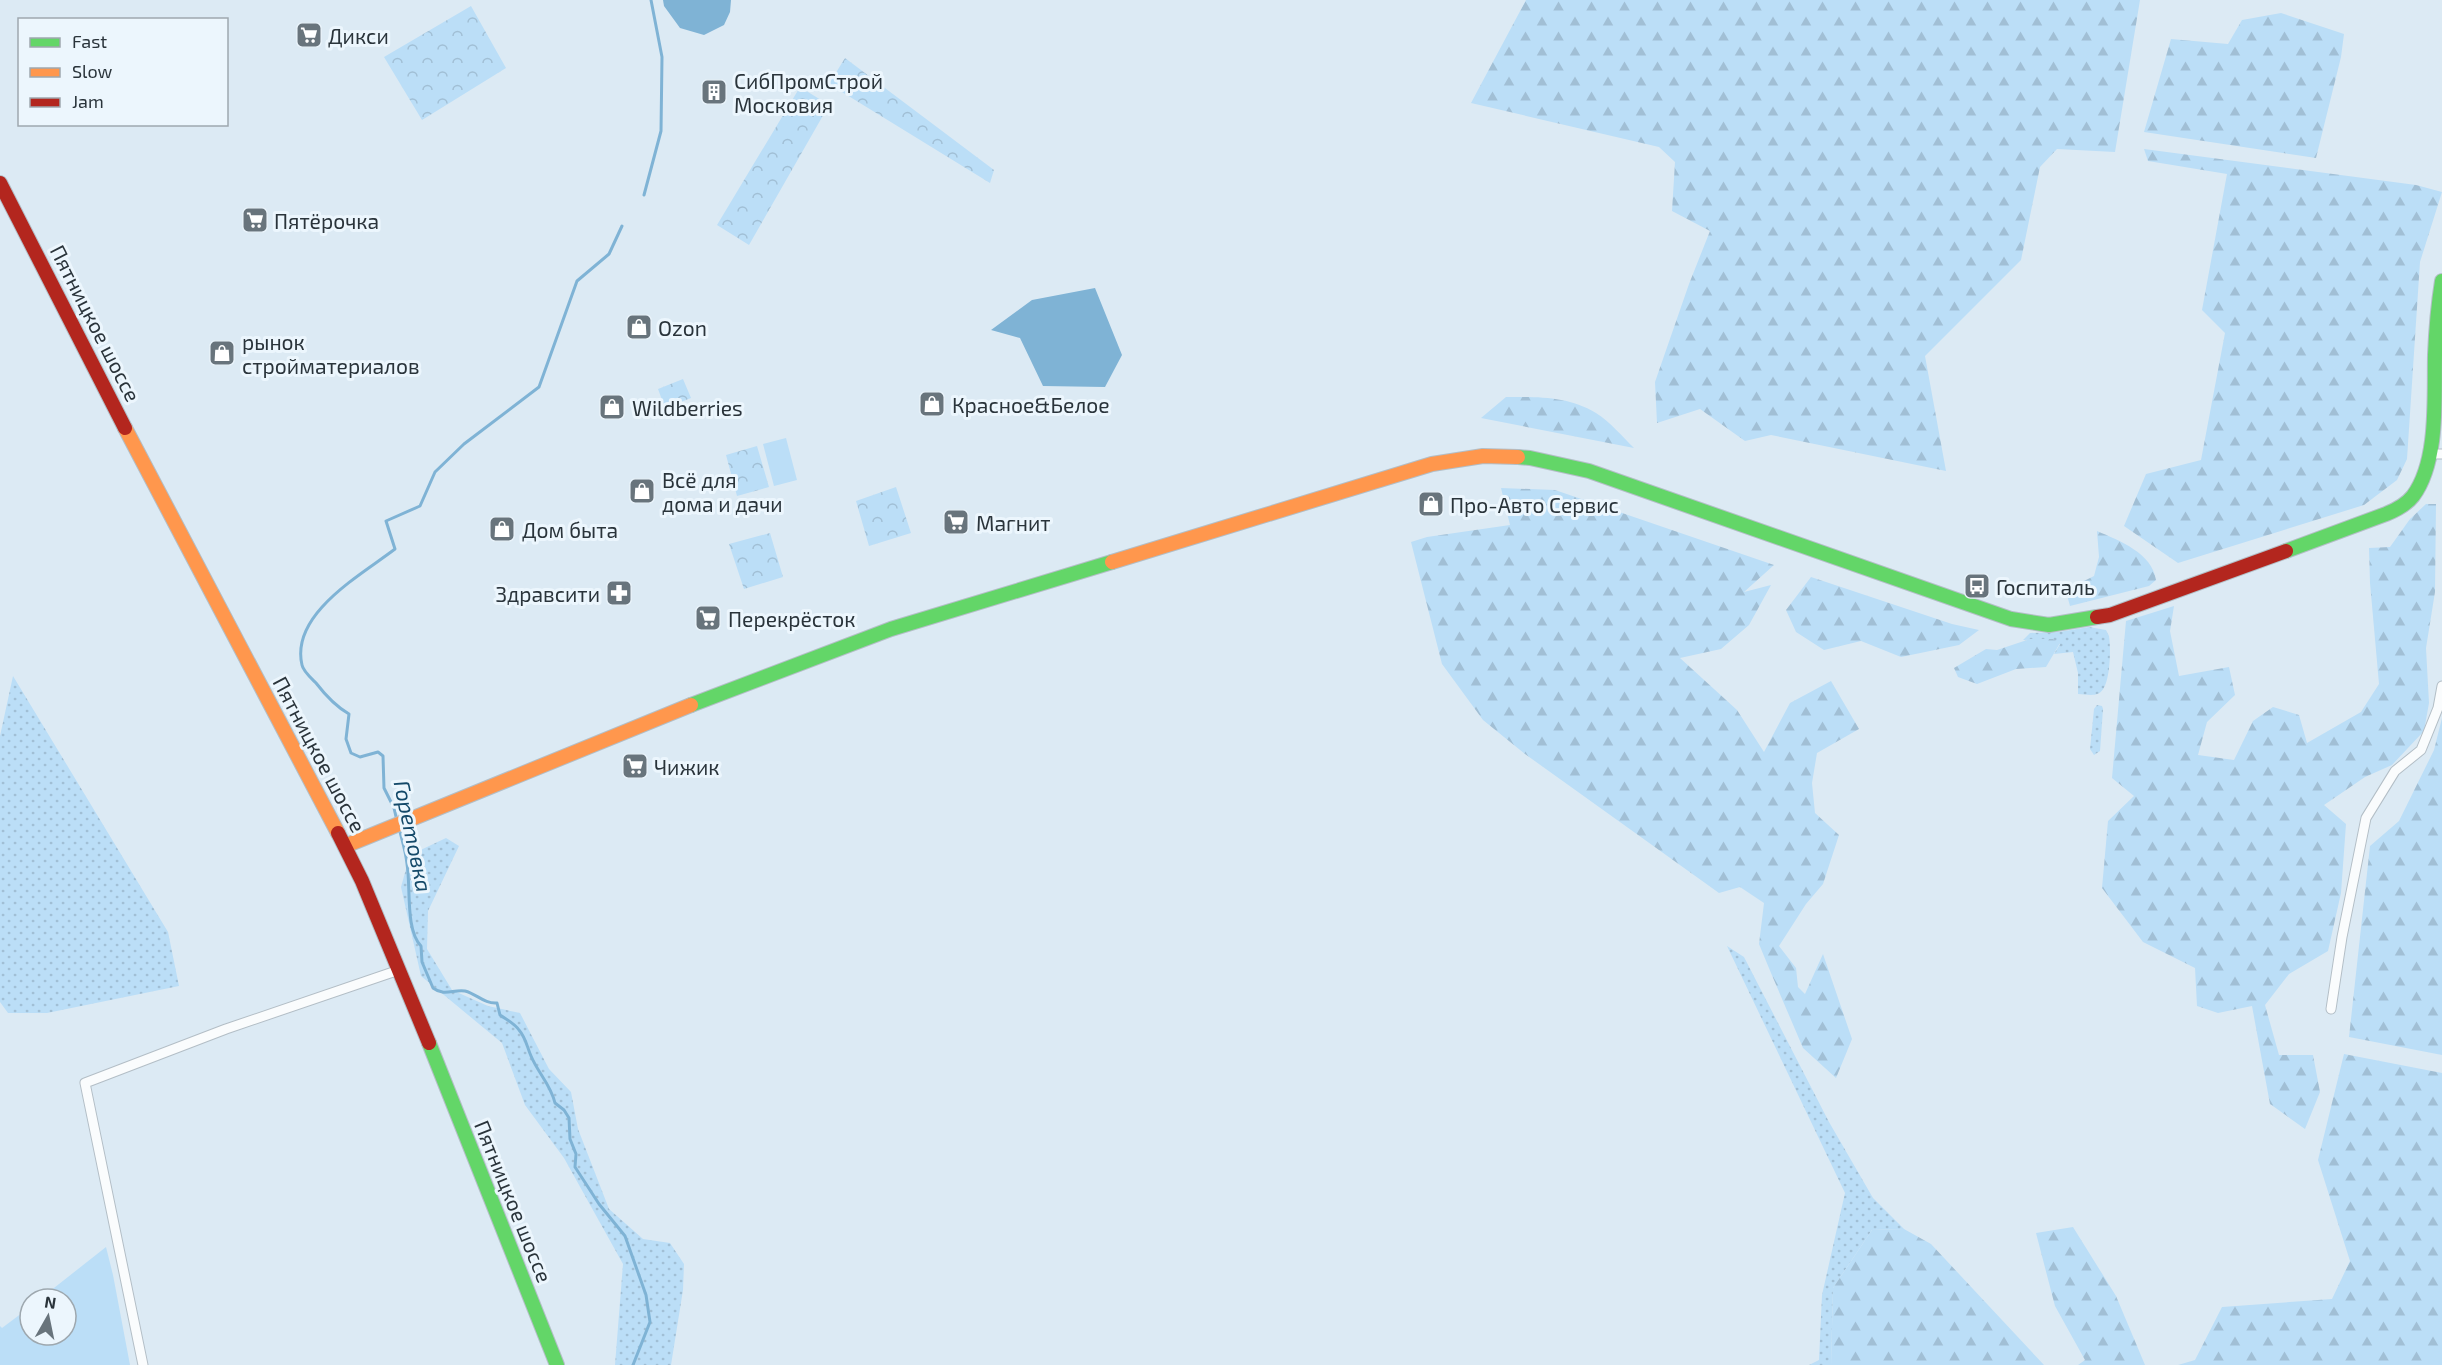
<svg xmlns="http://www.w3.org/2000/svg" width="2442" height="1365" viewBox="0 0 2442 1365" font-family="'Exo 2',sans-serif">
	<defs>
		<pattern id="grass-dots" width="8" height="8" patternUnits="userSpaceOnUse" patternTransform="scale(1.5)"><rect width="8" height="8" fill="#bbdef7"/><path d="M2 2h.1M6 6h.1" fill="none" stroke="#a1bfd5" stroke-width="1.8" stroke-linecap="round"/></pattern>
		<pattern id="forest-firs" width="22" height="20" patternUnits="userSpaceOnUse" patternTransform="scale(1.5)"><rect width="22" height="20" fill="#bbdef7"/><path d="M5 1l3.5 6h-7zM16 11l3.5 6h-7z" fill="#a1bfd5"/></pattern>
		<pattern id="park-crowns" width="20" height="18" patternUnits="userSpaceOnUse" patternTransform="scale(1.5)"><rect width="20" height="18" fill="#bbdef7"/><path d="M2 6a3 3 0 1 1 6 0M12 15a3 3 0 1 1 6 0" fill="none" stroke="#a1bfd5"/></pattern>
	</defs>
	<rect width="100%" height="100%" fill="#dceaf4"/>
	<path fill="url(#grass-dots)" d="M 2089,627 L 2106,630 L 2109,636 C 2111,648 2111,691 2097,694 C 2092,696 2084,694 2078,694 L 2078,673 L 2073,652 L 2054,654 L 2060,644 L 2053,639 L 2023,640 L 2030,633 L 2059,632 Z
		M 13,676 L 168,932 L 179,986 L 47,1013 L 8,1013 L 0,1002 L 0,736 Z
		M 2097,705 L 2102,706 L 2103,709 L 2100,751 L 2094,755 L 2090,749 L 2094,709 Z
		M 446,838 L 459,846 L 428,911 L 427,949 L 452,990 L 488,1006 L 520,1013 L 549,1069 L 571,1092 L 578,1129 L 609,1209 L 643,1239 L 670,1243 L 684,1264 L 683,1290 L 671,1365 L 615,1365 L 623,1264 L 564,1158 L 525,1105 L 502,1043 L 421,976 L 401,887 L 410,855 Z
		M 1727,946 L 1744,957 L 1829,1122 L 1873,1198 L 1904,1229 L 1872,1230 L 1833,1288 L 1831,1365 L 1809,1365 L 1819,1360 L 1822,1295 L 1845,1193 Z"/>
	<path fill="url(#forest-firs)" d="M 1526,0 L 2140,0 L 2115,152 L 2057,149 L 2040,167 L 2021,260 L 1925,356 L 1946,471 L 1771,435 L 1745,441 L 1700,409 L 1657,423 L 1655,382 L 1689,284 L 1710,231 L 1672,211 L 1675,162 L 1659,147 L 1471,103 Z
		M 2281,13 L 2344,34 L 2341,57 L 2316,158 L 2144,132 L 2171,39 L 2228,44 L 2242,20 Z
		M 2144,149 L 2416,185 L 2442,192 L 2420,262 L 2407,459 L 2397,480 L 2364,505 L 2178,563 L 2124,526 L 2146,474 L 2201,460 L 2225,333 L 2202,310 L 2227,174 L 2148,161 Z
		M 1506,397 C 1539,397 1568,396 1596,413 C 1610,422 1622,436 1634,448 L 1481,418 Z
		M 1501,488 L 1555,490 L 1774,565 L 1744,592 L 1771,585 L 1749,625 L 1721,649 L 1680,658 L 1737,710 L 1764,752 L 1790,703 L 1831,681 L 1859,729 L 1817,753 L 1812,783 L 1815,813 L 1839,835 L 1823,884 L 1806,904 L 1779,946 L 1796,968 L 1798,987 L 1805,994 L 1823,954 L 1852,1039 L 1836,1078 L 1803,1048 L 1771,973 L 1759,944 L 1764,903 L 1740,887 L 1719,893 L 1525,754 L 1483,720 L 1442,664 L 1411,542 L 1427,537 L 1510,525 Z
		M 2426,504 L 2436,504 L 2435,592 L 2426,648 L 2429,703 L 2424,731 L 2392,765 L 2365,777 L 2324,805 L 2346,824 L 2341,893 L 2328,951 L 2289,974 L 2265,1005 L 2279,1055 L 2313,1055 L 2320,1092 L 2305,1129 L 2270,1104 L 2252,1006 L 2218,1013 L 2197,1006 L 2195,968 L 2143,942 L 2102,888 L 2108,821 L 2134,796 L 2112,778 L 2126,621 L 2174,606 L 2170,631 L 2179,676 L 2229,667 L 2235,695 L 2207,722 L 2198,755 L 2234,760 L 2253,721 L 2273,707 L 2299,715 L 2307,743 L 2361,712 L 2379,684 L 2370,583 L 2369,548 L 2390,547 L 2410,519 Z
		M 2097,531 C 2120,541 2152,553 2156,580 L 2149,586 L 2070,606 L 2067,595 L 2078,584 L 2094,576 L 2099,557 Z
		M 1811,577 L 1952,624 L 1979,630 L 1959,645 L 1901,657 L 1861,641 L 1824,650 L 1796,632 L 1786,610 Z
		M 2030,639 L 2053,639 L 2060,643 L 2046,667 L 2016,669 L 1977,684 L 1958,677 L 1954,668 L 1986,649 L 1997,650 Z
		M 2442,718 L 2442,1055 L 2349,1037 L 2370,846 L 2399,821 L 2434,750 Z
		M 2344,1054 L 2442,1073 L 2442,1365 L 2178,1365 L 2195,1360 L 2222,1307 L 2332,1299 L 2350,1261 L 2318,1160 Z
		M 2073,1227 L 2116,1296 L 2145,1365 L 2078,1365 L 2085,1360 L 2055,1306 L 2036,1233 Z
		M 1904,1229 L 1931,1244 L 2044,1365 L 1831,1365 L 1833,1288 L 1872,1230 Z"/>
	<path fill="url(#park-crowns)" d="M 471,6 L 506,68 L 422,120 L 384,57 Z
		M 845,58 L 994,170 L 990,183 L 829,84 Z
		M 800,87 L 829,105 L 749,245 L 717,225 Z
		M 683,379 L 691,398 L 665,408 L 658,389 Z
		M 757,446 L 769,487 L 737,496 L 726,455 Z
		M 896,487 L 911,533 L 869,546 L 856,501 Z
		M 770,533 L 783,577 L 744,589 L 729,544 Z"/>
	<path fill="#bbdef7" d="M 786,438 L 797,480 L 774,486 L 763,444 Z
		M 106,1247 L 113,1275 L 130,1365 L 0,1365 L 0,1326 L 2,1328 L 30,1307 L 30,1335 L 66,1335 L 66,1299 L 40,1299 Z"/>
	<path fill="#7fb3d5" d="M 663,0 L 731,0 L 730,12 L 724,25 L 704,35 L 680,28 L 664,6 Z
		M 1095,288 L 1122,355 L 1105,387 L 1043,386 L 1020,338 L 991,330 L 1032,300 Z"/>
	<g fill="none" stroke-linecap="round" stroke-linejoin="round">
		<path stroke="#7fb3d5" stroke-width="3" d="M 644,195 L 661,131 L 662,57 L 651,0
			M 397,821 L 394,808 L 384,788 L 383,756 L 378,752 L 360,757 L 351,753 L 346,739 L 349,714 C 335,706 326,696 316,683 C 311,678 303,671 302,665 C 290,614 361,575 395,549 L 386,521 L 420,506 L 435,472 L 464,444 L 539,387 L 577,281 L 609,254 L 622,226
			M 399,828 C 402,840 406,852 407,864 C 411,886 405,930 421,946 L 422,962 L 433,988 C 445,997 453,989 465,991 C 477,994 484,1004 497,1003 L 500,1015 C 507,1020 514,1023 519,1030 C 526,1038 527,1047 531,1056 C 538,1073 551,1085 555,1103 L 564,1110 L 569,1118 L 570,1139 L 576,1154 L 575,1167 L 599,1204 L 625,1236 L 646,1295 L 650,1322 L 633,1365"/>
		<g stroke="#b3bec6" stroke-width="11">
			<path id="street" d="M 2430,454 L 2442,454
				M 2331,1009 L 2342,937 L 2366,818 L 2395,771 L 2421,750 L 2438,708 L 2442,686
				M 143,1365 L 85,1083 L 226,1029 L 399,970"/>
		</g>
		<g stroke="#b3bec6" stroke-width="16">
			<path id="fast" d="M 1518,457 L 1530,458 L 1589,471 L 2011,619 L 2049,625 L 2097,617
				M 2286,551 L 2386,514 C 2396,510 2406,505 2413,496 C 2439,461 2434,397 2435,355 C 2436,330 2438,306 2442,281
				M 691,705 L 891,629 L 1112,562
				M 429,1043 L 557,1365"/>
		</g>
		<g stroke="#b3bec6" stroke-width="16">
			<path id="slow" d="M 125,428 L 338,833
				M 1112,562 L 1432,464 L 1483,456 L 1518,457
				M 345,846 L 691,705"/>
		</g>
		<g stroke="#b3bec6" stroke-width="16">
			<path id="jam" d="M 0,183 L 125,428
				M 2097,617 L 2110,615 L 2286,551
				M 338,833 L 362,881 L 429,1043"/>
		</g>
		<use href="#street" stroke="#fafcfd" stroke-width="9"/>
		<use href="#fast" stroke="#63d668" stroke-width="14"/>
		<use href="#slow" stroke="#ff974d" stroke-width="14"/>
		<use href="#jam" stroke="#b3261e" stroke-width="14"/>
	</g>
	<defs>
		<g id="supermarket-square" transform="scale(1.35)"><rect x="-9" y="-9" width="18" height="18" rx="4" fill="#68747c" stroke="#ecf6fd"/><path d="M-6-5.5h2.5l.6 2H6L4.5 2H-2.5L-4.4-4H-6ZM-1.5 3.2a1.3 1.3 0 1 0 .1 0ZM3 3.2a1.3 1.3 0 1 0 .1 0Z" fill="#fff"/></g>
		<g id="building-square" transform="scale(1.35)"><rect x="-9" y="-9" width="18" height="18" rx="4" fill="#68747c" stroke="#ecf6fd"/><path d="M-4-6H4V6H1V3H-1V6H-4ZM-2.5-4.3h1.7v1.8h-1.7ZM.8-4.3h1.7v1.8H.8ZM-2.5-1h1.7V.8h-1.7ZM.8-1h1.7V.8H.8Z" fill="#fff"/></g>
		<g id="shop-square" transform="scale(1.35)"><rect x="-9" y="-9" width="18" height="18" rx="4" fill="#68747c" stroke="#ecf6fd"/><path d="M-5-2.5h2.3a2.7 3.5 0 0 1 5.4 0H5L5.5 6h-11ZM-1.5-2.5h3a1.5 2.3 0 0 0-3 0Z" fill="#fff"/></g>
		<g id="bus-square" transform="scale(1.35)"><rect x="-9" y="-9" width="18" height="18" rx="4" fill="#68747c" stroke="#ecf6fd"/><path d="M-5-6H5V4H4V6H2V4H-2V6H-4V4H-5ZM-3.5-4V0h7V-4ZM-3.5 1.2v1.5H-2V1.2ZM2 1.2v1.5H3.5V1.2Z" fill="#fff"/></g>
		<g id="pharmacy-square" transform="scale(1.35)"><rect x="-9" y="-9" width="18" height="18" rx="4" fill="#68747c" stroke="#ecf6fd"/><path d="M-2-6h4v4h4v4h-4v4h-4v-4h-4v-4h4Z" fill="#fff"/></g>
	</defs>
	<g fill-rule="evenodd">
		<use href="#supermarket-square" x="309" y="35"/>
		<use href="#building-square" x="714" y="92"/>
		<use href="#supermarket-square" x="255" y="220"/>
		<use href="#shop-square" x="639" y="327"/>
		<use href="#shop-square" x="222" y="353"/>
		<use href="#shop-square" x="932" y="404"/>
		<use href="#shop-square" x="612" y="407"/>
		<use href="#shop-square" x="642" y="491"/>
		<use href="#shop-square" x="1431" y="504"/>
		<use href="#supermarket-square" x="956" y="522"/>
		<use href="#shop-square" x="502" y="529"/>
		<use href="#bus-square" x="1977" y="586"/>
		<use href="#pharmacy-square" x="619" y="593"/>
		<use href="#supermarket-square" x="708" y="618"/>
		<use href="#supermarket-square" x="635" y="766"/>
	</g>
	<g text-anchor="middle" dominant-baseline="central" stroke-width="6" stroke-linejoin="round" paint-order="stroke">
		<g font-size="21" fill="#2a343b" stroke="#ecf6fd" text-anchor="start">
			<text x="328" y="35">Дикси</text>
			<text x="734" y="80">СибПромСтрой<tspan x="734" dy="24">Московия</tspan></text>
			<text x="274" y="220">Пятёрочка</text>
			<text x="658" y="327">Ozon</text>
			<text x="242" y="341">рынок<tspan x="242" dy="24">стройматериалов</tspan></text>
			<text x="952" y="404">Красное&amp;Белое</text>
			<text x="632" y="407">Wildberries</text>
			<text x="662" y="479">Всё для<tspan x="662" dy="24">дома и дачи</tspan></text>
			<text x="1450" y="504">Про-Авто Сервис</text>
			<text x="976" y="522">Магнит</text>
			<text x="522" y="529">Дом быта</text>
			<text x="1996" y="586">Госпиталь</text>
			<text x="600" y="593" text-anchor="end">Здравсити</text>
			<text x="728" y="618">Перекрёсток</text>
			<text x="654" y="766">Чижик</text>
		</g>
		<g font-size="21" fill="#2a343b" stroke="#ecf6fd">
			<text transform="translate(96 323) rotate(63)">Пятницкое шоссе</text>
			<text transform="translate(320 754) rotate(62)">Пятницкое шоссе</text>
			<text transform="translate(514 1201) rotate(68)">Пятницкое шоссе</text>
		</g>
		<g font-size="22" font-style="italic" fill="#144969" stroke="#ecf6fd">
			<text transform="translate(414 836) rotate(78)">Горетовка</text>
		</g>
	</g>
	<rect x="18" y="18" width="210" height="108" fill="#ecf6fd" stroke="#9ea8af" stroke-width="1.5"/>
	<rect x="30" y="38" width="30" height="9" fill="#63d668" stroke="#9ea8af" stroke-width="1.5"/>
	<text x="72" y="48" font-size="18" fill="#2a343b">Fast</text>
	<rect x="30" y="68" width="30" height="9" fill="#ff974d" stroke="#9ea8af" stroke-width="1.5"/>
	<text x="72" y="78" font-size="18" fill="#2a343b">Slow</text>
	<rect x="30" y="98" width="30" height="9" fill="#b3261e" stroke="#9ea8af" stroke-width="1.5"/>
	<text x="72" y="108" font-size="18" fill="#2a343b">Jam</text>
	<g transform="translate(48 1317) rotate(9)"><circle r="28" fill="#ecf6fd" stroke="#9ea8af" stroke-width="1.5"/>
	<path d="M0-4.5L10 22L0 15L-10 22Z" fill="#68747c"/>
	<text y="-9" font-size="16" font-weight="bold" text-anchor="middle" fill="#2a343b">N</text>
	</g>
</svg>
